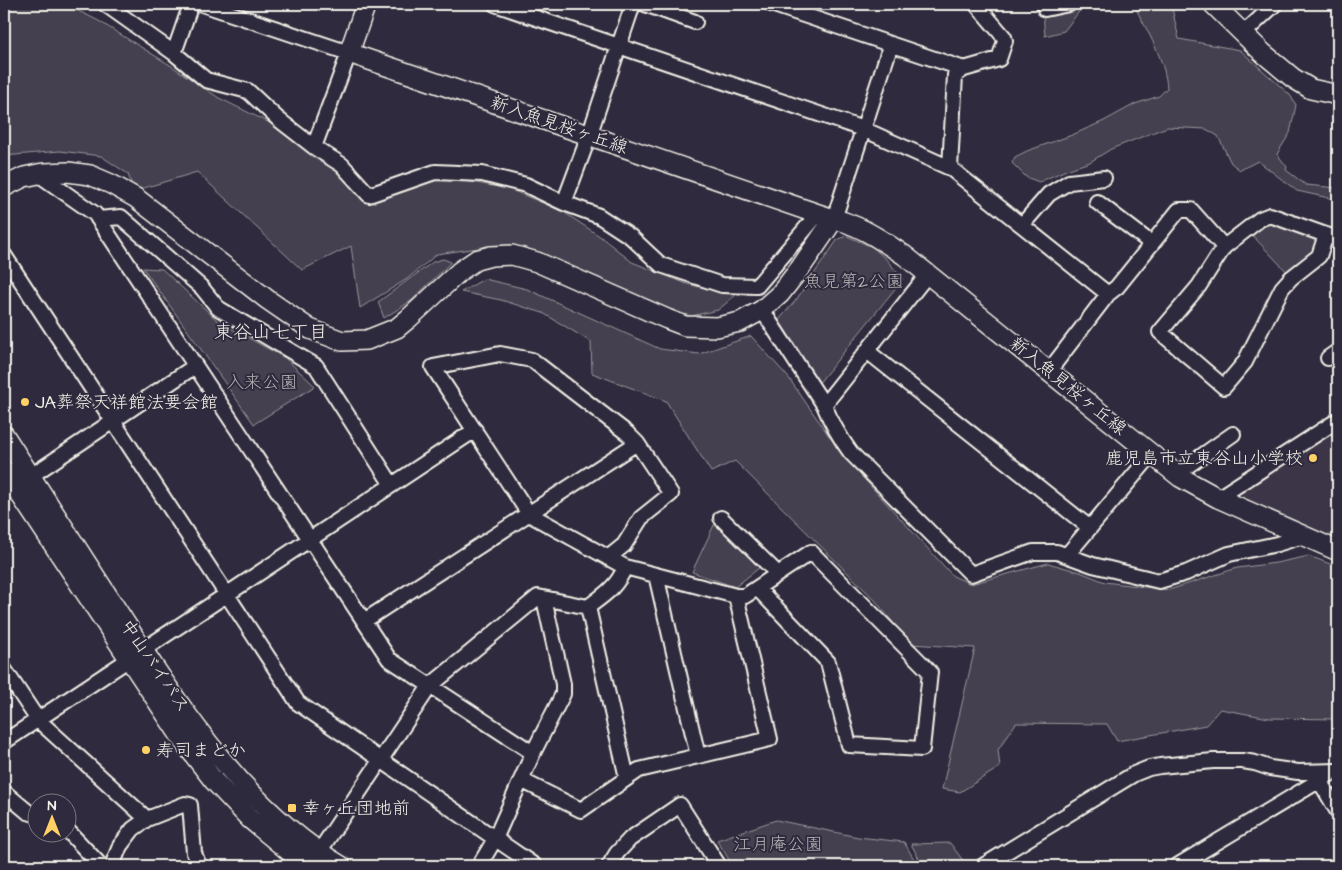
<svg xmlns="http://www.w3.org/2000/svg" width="1342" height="870" viewBox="0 0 1342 870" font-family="'Architects Daughter','Klee One',sans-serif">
	<rect width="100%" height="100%" fill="#2f2a3d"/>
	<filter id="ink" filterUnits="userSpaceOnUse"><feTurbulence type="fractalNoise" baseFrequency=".02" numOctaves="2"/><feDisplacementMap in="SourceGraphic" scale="10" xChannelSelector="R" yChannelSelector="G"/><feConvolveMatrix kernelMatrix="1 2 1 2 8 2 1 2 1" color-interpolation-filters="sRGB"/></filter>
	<g filter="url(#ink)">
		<path fill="#3b3647" d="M 1338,426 L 1338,539 L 1243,498 L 1239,490 Z"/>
		<path fill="#454050" stroke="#9c989c" d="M 4,4 L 64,4 L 97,20 L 170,65 L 219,98 L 278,127 L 340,170 L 368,197 L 444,177 L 509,189 L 562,211 L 601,237 L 632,262 L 687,284 L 736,295 L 718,310 L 691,316 L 647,305 L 587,275 L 518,247 L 478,248 L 437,254 L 407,279 L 360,308 L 351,246 L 302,270 L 197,172 L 134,191 L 128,174 L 101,156 L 60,151 L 4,156 Z
			M 1085,4 L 1064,31 L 1045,36 L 1043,14 Z
			M 1135,4 L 1171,4 L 1179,39 L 1240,50 L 1290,95 L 1296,105 L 1290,133 L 1277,154 L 1287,167 L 1286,170 L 1306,185 L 1338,188 L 1338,200 L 1297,191 L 1258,161 L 1240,170 L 1231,163 L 1218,136 L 1206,129 L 1167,127 L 1111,149 L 1090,162 L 1066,170 L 1039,182 L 1026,177 L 1012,163 L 1015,157 L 1027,151 L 1072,135 L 1104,121 L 1135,104 L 1159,96 L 1167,88 C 1165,59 1147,31 1134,5 Z
			M 1263,223 L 1268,223 L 1314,237 L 1316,243 L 1312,252 L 1287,272 L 1251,234 Z
			M 847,236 L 872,247 L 885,258 L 903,279 L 818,384 L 778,321 L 796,300 L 838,239 Z
			M 443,259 L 451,262 L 411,301 L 384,318 L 378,302 L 433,262 Z
			M 143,268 L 162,269 L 219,322 L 285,358 L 315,386 L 254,424 Z
			M 484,279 L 527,289 L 660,349 L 699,354 L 751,336 L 788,377 L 843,456 L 953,576 L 971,584 L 1048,563 L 1080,572 L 1105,582 L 1169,590 L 1237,568 L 1276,563 L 1309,556 L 1338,567 L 1338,719 L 1269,718 L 1220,709 L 1206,725 L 1117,741 L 1107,724 L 1016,723 L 998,750 L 1000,767 L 960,792 L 942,789 L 975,648 L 910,644 L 875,600 L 735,461 L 711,472 L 666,401 L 592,373 L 591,342 L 543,313 L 501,300 L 461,292 Z
			M 714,525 L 728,533 L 759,568 L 735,587 L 692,572 Z
			M 776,820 L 858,837 L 904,842 L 918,866 L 733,866 L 717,840 Z
			M 950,843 L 967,866 L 923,866 L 911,844 Z"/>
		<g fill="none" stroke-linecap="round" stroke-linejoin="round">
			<g stroke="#f4f1e8" stroke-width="18">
				<path id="street" d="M 105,4 L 174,53 L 206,80 L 248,91 L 278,119 L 314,147
					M 202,4 L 349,53 L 314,147 L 342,165 L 369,195 L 435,172 L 482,174 L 526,185 L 564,203 L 599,216 L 631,237 L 661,265 L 722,285 L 757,286 L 818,214
					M 495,4 L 863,129 L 950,168 L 1108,294
					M 645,4 L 695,22
					M 771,4 L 964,69
					M 1044,4 L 1045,9 L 1069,4
					M 1243,34 L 1275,4
					M 174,53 L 191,4
					M 950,168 L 955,75 L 964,69 L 999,59 L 1005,41 L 1004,37 L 976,4
					M 38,174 L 95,214 L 389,659 L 533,753
					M 1097,202 L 1152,244
					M 564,203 L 589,136 L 633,4
					M 98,219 L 121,217 L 202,288 L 218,308 L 316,366 L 392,485
					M 834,219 L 891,44
					M 1022,225 L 1049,194 L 1069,182 L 1104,178
					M 1326,235 L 1319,256 L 1291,278 L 1282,288 L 1245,362 L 1224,387 L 1160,332 L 1199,286 L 1224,247 L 1260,219 L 1270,215 L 1326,235 L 1338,238
					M 4,255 L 298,703 L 535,866
					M 762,310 L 824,405 C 831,422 840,438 851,453 L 971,574 L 1033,552 L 1057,552 L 1093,565 L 1159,581 L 1186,573 L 1229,554 L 1277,544 L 1303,536
					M 867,351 L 1090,528
					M 1328,358 L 1338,351
					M 1049,371 L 1108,294 L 1117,287 L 1179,210 L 1191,210 L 1224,247
					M 824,405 L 928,274
					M 1176,474 L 1233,434
					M 4,494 L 195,366
					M 1218,498 L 1338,420
					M 721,518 L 778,574
					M 1067,555 L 1152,454
					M 608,558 L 624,545 L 641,518 L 671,494 L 637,443 L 627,433 L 532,360 L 500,354 L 433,367 L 529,514 L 625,567
					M 656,575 L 698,756
					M 588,607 L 627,778
					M 364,621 L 637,443
					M 4,669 L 38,720 L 147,819
					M 4,742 L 475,430
					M 521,780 L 581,810 L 639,770 L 770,739 L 736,596
					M 1319,780 L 1338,812
					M 4,792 L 28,812 L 38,815
					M 68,831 L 101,866
					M 315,858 L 430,686 L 538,597 L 588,607 C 604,595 617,587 625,567 L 736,596 L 745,596 L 811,552 L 930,672 L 922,749 L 849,745 L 828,662 L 757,588
					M 115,866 L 114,861 L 120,846 L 133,829 L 147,819 L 185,804 L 190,805 L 194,853 L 199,866
					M 479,866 L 495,839 L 533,753 L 563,694 L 563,684 L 544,599
					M 609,866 L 617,853 L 630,839 L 680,805 L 719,866
					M 983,866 L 1134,774 L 1149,768 L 1160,766 L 1213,761 L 1243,761 L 1255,763 L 1270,768 L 1298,772 L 1338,771
					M 1177,866 L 1335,771"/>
			</g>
			<g stroke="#f4f1e8" stroke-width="22">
				<path id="secondary" d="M 366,4 L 349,53 L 818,214 C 829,218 841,220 852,225 C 871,232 887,244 904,255 L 1180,477 L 1218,498 L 1338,551
					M 1213,4 L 1263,53 L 1293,78 L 1311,89 L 1338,95
					M 4,187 L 24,177 L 38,174 L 45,173 L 68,172 L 90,175 L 111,184 L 136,198 L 268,300 L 310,329 L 342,341 L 367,340 L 397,328 L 408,319 L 460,271 L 476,260 L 491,256 L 512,255 L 537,262 L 667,319 L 685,326 L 717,327 L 740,322 L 762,310 L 780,294 L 801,267 L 834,219
					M 4,435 C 46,500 87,564 129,629 C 187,718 248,810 341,866
					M 4,470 L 187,746 L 214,781 L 250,819 L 307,866"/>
			</g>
			<use href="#street" stroke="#2f2a3d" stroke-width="14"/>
			<use href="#secondary" stroke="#2f2a3d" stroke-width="19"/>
		</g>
	</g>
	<g fill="#ffd166" stroke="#2f2a3d" stroke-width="2">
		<circle cx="25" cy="402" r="5"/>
		<circle cx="1313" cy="458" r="5"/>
		<circle cx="146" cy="750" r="5"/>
		<rect x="287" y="803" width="10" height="10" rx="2.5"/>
	</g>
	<g text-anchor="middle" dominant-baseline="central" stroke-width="4" stroke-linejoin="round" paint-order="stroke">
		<g font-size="18" fill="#f4f1e8" stroke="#2f2a3d">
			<text transform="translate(559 125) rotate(19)">新入魚見桜ヶ丘線</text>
			<text transform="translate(1068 386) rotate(39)">新入魚見桜ヶ丘線</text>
			<text transform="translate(155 666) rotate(56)">中山バイパス</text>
		</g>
		<g font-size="18" fill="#b7b3b3" stroke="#2f2a3d">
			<text x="854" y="281">魚見第2公園</text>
			<text x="262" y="382">入来公園</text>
			<text x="778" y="844">江月庵公園</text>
		</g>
		<g font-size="18" fill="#f4f1e8" stroke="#2f2a3d" text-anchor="start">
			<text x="35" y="402">JA葬祭天祥館法要会館</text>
			<text x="1303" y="458" text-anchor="end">鹿児島市立東谷山小学校</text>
			<text x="156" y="750">寿司まどか</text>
			<text x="302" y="808">幸ヶ丘団地前</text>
		</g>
		<g font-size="19" fill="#f4f1e8" stroke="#2f2a3d">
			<text x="271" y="332">東谷山七丁目</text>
		</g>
	</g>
	<rect width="1342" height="870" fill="none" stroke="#2f2a3d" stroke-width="20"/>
	<rect x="10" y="10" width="1322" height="850" fill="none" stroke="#f4f1e8" stroke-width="2" filter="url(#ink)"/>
	<g transform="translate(52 818)"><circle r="24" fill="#2f2a3d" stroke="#7e7a81"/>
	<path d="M0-4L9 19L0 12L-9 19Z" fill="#ffd166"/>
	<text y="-8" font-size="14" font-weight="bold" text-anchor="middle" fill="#f4f1e8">N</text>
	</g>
</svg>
